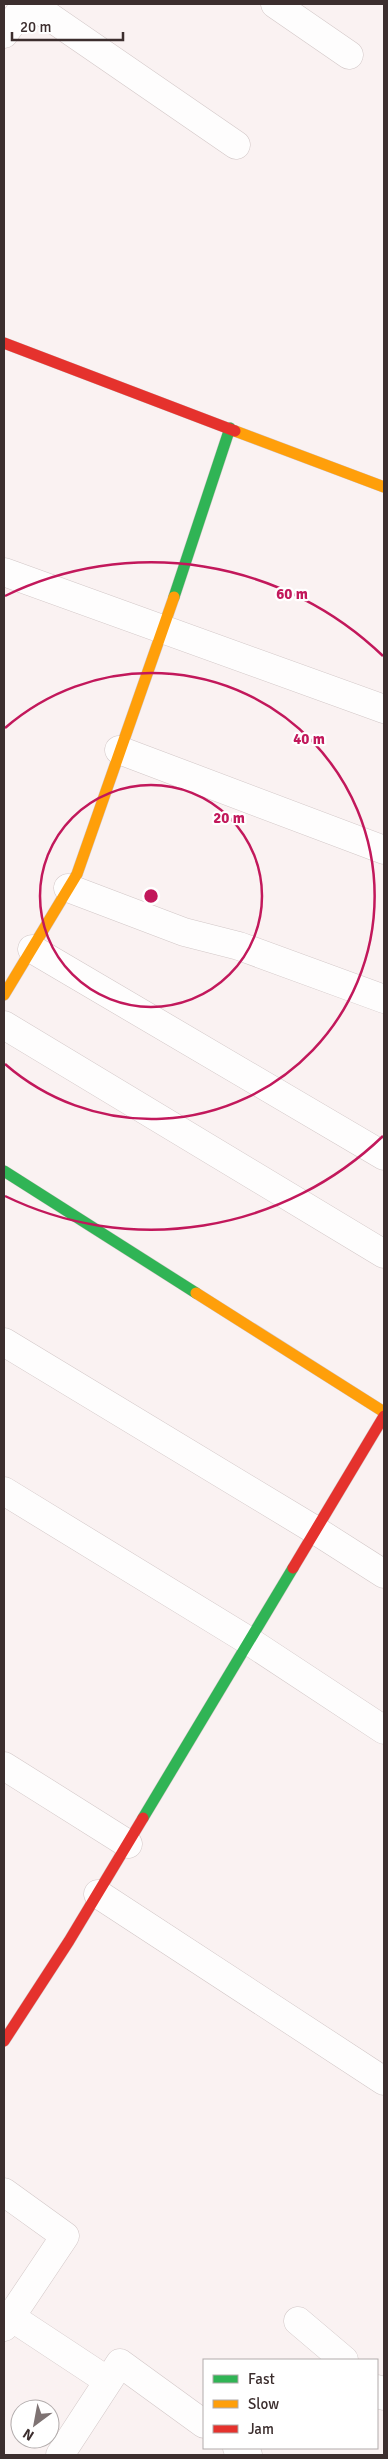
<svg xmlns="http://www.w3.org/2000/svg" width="388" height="2459" viewBox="0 0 388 2459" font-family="Signika,sans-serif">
	<rect width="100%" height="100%" fill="#faf2f2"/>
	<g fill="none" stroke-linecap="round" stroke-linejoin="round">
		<g stroke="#d2c7c7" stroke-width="29">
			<path id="street" d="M 31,4 L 236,145
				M 275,4 L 349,55
				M 4,34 L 26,4
				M 4,572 L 384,709
				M 119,750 L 384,850
				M 68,888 L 184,932 L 239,946 L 384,999
				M 32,949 L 384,1156
				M 4,1025 L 384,1254
				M 4,1342 L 315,1530 L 384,1574
				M 4,1491 L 249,1641 L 384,1730
				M 4,1766 L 128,1844
				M 98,1894 L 384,2081
				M 4,2192 L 65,2236 L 4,2327
				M 11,2317 L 108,2381
				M 298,2321 L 344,2360
				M 377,2389 L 384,2396
				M 237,2448 L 248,2455
				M 60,2455 L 120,2363 L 204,2424"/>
		</g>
		<g stroke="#d2c7c7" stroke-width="12">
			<path id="fast" d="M 174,597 L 230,428
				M 4,1171 L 196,1293
				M 143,1818 L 293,1568"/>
		</g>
		<g stroke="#d2c7c7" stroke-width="12">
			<path id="slow" d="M 235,431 L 384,487
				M 4,995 L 77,874 L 174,597
				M 196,1293 L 384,1412"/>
		</g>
		<g stroke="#d2c7c7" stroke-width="12">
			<path id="jam" d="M 4,343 L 235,431
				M 293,1568 L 384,1416
				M 4,2041 L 69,1941 L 143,1818"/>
		</g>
		<use href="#street" stroke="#fefdfd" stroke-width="28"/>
		<use href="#fast" stroke="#30b455" stroke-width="11"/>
		<use href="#slow" stroke="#ff9f0a" stroke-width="11"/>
		<use href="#jam" stroke="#e5322d" stroke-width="11"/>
	</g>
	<g fill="none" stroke="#c2185b" stroke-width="2.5">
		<circle cx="151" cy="896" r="111"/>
		<path d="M5 728A223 223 0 1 1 5 1064"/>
		<path d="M383 1136A334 334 0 0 1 5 1196M5 596A334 334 0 0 1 383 656"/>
	</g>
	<circle cx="151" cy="896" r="8" fill="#c2185b" stroke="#fff" stroke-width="2.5"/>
	<g font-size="15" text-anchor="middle" font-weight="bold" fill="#c2185b" stroke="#fff" stroke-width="4.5" stroke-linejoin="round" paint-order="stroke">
		<text x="292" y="599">60 m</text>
		<text x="309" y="744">40 m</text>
		<text x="229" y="823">20 m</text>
	</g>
	<rect width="388" height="2459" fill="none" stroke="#3c2e2e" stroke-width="10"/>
	<rect x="203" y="2359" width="175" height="90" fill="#ffffff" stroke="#b1abab"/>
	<rect x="213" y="2375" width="25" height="8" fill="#30b455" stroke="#b1abab"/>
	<text x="248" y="2384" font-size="15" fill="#3c2e2e">Fast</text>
	<rect x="213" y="2400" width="25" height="8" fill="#ff9f0a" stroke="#b1abab"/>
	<text x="248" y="2409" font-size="15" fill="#3c2e2e">Slow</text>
	<rect x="213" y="2425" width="25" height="8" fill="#e5322d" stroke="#b1abab"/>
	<text x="248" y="2434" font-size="15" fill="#3c2e2e">Jam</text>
	<g transform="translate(35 2424) rotate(212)"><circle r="24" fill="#ffffff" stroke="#b1abab"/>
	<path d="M0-4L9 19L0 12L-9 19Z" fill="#7e7373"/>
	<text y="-8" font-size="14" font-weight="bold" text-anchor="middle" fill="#3c2e2e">N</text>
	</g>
	<path d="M12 32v8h111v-8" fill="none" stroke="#3c2e2e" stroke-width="2.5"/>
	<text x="20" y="32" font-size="15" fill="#3c2e2e" stroke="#ffffff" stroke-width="4" paint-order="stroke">20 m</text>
</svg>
